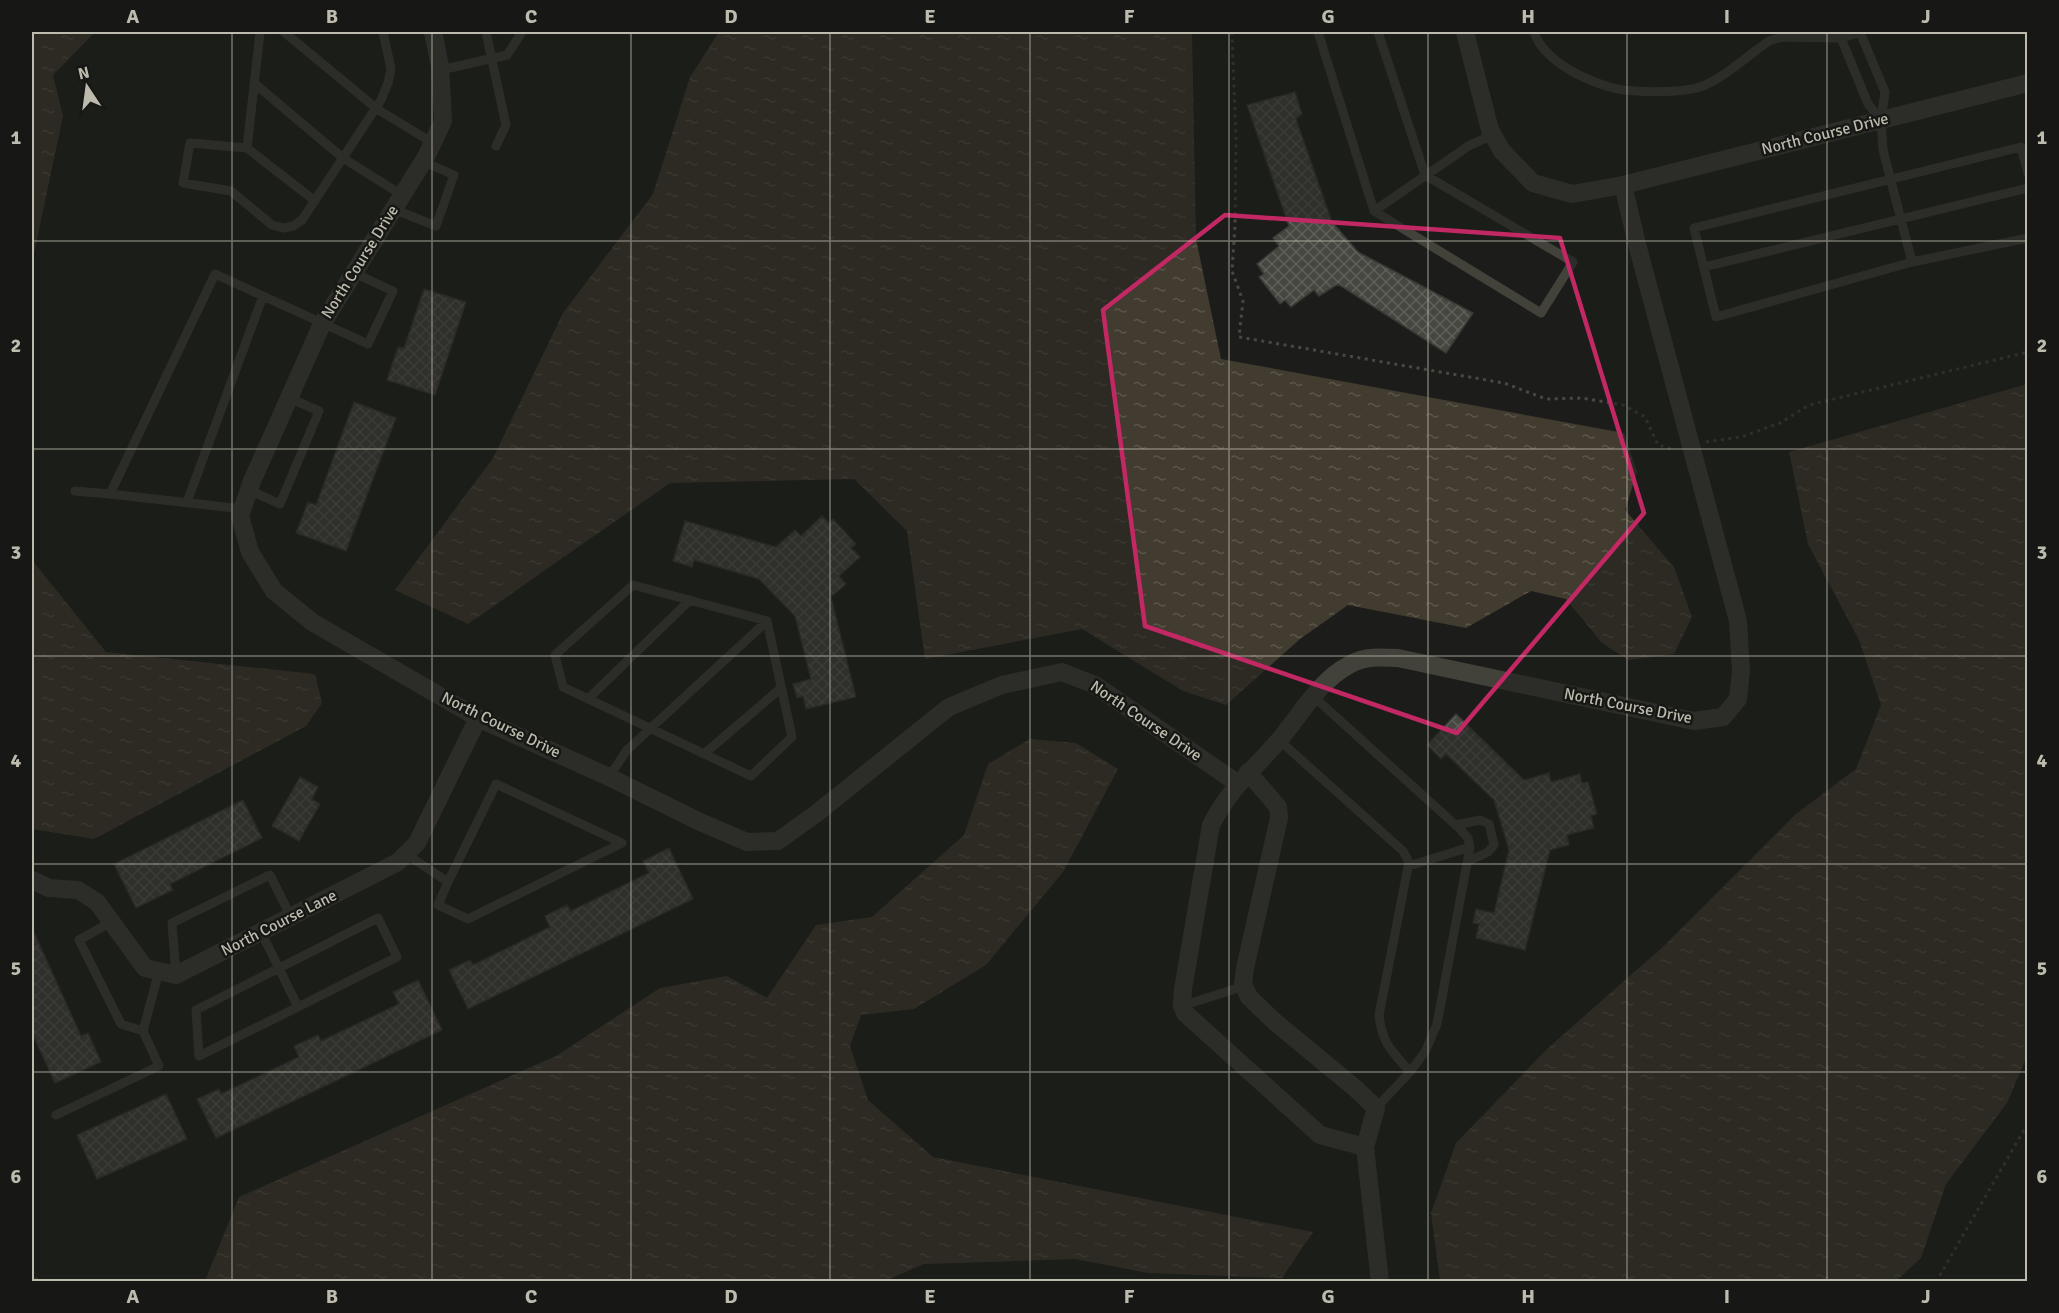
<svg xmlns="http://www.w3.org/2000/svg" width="2059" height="1313" viewBox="0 0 2059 1313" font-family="Signika,sans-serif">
	<defs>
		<pattern id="water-ripples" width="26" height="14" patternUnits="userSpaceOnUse" patternTransform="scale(1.5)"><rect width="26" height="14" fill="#423b2f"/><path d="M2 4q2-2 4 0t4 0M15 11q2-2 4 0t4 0" fill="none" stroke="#5b554a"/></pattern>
		<pattern id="building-cross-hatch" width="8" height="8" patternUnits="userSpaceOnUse" patternTransform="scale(1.5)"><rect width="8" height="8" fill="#474741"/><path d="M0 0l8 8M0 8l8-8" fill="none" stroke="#60605a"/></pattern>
	</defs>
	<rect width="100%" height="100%" fill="#1c1d1a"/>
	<path fill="url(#water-ripples)" d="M 32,32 L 95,32 L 53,75 L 63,116 L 32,263 Z
		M 719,32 L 1192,32 L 1196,239 L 1221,359 L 1624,433 L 1637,472 L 1625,510 L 1674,567 L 1692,617 L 1674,654 L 1628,660 L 1602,643 L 1566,599 L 1531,591 L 1466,628 L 1348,605 L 1300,639 L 1226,705 L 1183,691 L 1082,629 L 925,659 L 907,531 L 854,479 L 670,483 L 468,624 L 395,590 L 493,458 L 563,313 L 653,194 L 690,77 Z
		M 2027,384 L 2027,1056 L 2007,1103 L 1946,1184 L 1921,1258 L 1896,1281 L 1440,1281 L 1431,1213 L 1456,1143 L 1547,1049 L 1666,944 L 1796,814 L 1856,769 L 1881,705 L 1859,640 L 1808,544 L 1789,452 Z
		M 32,560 L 106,652 L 315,674 L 322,703 L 306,726 L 94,839 L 32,829 Z
		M 1030,739 L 1076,743 L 1118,769 L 1063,872 L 986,965 L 914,1009 L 861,1015 L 850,1046 L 868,1100 L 933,1157 L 1313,1232 L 1282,1278 L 1148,1273 L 1075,1259 L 924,1264 L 882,1282 L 205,1281 L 239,1197 L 556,1056 L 660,988 L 727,976 L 767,998 L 816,925 L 872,917 L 964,835 L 988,764 Z"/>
	<path fill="url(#building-cross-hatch)" stroke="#383934" stroke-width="1.5" d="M 1295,92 L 1302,114 L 1296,119 L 1332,222 L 1358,252 L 1473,313 L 1446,353 L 1338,284 L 1319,296 L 1314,290 L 1291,307 L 1285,300 L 1280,304 L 1259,277 L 1264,274 L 1257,264 L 1279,246 L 1273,238 L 1289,226 L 1247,105 Z
		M 424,289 L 466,302 L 435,395 L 387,380 L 398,347 L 404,348 Z
		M 354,402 L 396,418 L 346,551 L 296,533 L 308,502 L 316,505 Z
		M 822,516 L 829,523 L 833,519 L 856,544 L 851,548 L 860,557 L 839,576 L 846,584 L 831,597 L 856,697 L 806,709 L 803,696 L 797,698 L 793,684 L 811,679 L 795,616 L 759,579 L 694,560 L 692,567 L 673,561 L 685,521 L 776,547 L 795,530 L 801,536 Z
		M 1456,714 L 1524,780 L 1549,773 L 1551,782 L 1580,774 L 1582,783 L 1588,782 L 1597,814 L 1591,816 L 1594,828 L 1567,835 L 1569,845 L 1550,850 L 1525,950 L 1476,938 L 1479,924 L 1473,923 L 1476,909 L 1494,913 L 1509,850 L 1494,800 L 1446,754 L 1441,759 L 1427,745 Z
		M 300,777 L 318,787 L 312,799 L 320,804 L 299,841 L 272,826 Z
		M 243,800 L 262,838 L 170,884 L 173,890 L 136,908 L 114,864 Z
		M 669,848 L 693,899 L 468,1009 L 449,970 L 470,960 L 473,965 L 550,927 L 545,916 L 567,905 L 571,911 L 649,873 L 643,861 Z
		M 32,928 L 81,1036 L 88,1033 L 101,1062 L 55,1083 L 32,1033 Z
		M 418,980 L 442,1030 L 216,1138 L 197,1099 L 219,1089 L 221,1094 L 299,1057 L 294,1046 L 318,1035 L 321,1041 L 399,1004 L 393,992 Z
		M 166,1094 L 187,1139 L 97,1179 L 77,1135 Z"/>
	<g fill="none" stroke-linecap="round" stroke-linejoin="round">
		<path stroke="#494841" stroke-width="3" stroke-dasharray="3 4.5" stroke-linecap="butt" d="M 1232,32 L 1236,140 L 1235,226 L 1232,271 L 1243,301 L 1239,337 L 1504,383 L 1546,399 L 1582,398 L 1623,405 L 1645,417 L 1658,445 L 1675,450
			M 1706,442 L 1741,437 L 1780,423 L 1809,405 L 2028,352
			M 32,1271 L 38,1282
			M 1936,1282 L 2028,1123"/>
		<path stroke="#42423b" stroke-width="9" d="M 284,32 L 377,109 L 433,143
			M 486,32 L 506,125 L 496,146
			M 1318,32 L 1374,211 L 1470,145 L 1493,135
			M 1534,32 C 1544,61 1584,80 1613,88 C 1632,93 1682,93 1700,87 C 1723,79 1748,55 1769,41 L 1782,37 L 1841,38 L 1861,32
			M 1860,32 L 1885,92 L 1881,120 L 1883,150 L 1912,262
			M 1841,38 L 1868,104 L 1881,120
			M 441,70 L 507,55 L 522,32
			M 254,83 L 343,158 L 402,195
			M 247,148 L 260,32
			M 2028,173 L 2021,147 L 1694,228 L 1716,317 L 1912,262 L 2028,238
			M 315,201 L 247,148 L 190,143 L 183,183 L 231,191 L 272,225 L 283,228 L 293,226 L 302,220 L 381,100 L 388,83 L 391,69 L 383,32
			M 393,209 L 436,226 L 454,175 L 422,161
			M 1374,211 L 1541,313 L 1573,262 L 1425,175 L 1378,32
			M 1704,267 L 2028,188
			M 249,490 L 280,504 L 319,411 L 289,398
			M 75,491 L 110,494
			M 187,502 L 263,296
			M 243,509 L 110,494 L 215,274 L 368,344 L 393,291 L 354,273
			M 1314,697 L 1460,829 L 1468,838 L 1470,847 L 1437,1024 L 1425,1052 L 1410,1072 L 1376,1108
			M 588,699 L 690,600
			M 1279,740 L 1403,851 L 1409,862 L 1379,1015 C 1382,1044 1392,1051 1410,1072
			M 704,754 L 781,688
			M 609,777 L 627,750 L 767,621 L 792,737 L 751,776 L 563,687 L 555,655 L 633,585 L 767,621
			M 1456,825 L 1480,820 L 1489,824 L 1494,845 L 1488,852 L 1467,862
			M 406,854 L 448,882 L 438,905 L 468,919 L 622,843 L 496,784 L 448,882
			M 1409,866 L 1470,847
			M 111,922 L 79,940 L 121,1024 L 143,1031
			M 261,932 L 298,1007 L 199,1056 L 196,1010 L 378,918 L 397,957 L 298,1007
			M 176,975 L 172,923 L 270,875 L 291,917
			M 1182,1006 L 1244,986
			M 56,1115 L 159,1066 L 143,1031 L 159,971"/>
		<path stroke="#42423b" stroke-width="18" d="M 433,32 L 440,66 L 443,121 L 426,157 L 322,324 L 252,481 L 240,516 L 250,552 L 274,591 L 312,622 L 478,718 L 609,777 L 698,821 L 747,842 L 778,841 L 817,813 L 949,707 L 1002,685 L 1062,672 L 1095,685 L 1237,783
			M 1623,185 L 2028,83
			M 1248,772 L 1278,807 L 1279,818 L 1245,968 L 1243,984 L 1249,997 L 1275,1022 L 1355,1088 L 1376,1108 L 1365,1147 L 1380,1282
			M 32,880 L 49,888 L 78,890 L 97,902 L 145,968 L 176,975 L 398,862 L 417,843 L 478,718
			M 1365,1147 L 1320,1135 L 1185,1013 L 1182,1006 L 1183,989 L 1211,825 C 1231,786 1253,771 1280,739 C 1301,714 1319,681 1349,665 C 1364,656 1381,657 1398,658 L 1694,721 L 1723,717 L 1738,699 L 1741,671 L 1738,621 L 1638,248 L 1623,185 L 1572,194 L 1533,183 L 1502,151 L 1490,130 L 1465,32"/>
	</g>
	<path d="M0 0H2059V1313H0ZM 1225,215 L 1560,238 L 1644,513 L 1457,733 L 1145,626 L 1103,310 Z" fill="#1c1d1a" fill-opacity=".55" fill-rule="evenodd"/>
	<path fill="none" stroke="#c22863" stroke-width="4.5" stroke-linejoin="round" d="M 1225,215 L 1560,238 L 1644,513 L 1457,733 L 1145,626 L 1103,310 Z"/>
	<path fill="none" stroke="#bdbbad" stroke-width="1.5" stroke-opacity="0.55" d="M 232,32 L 232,1282M 432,32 L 432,1282M 631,32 L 631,1282M 830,32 L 830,1282M 1030,32 L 1030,1282M 1229,32 L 1229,1282M 1428,32 L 1428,1282M 1627,32 L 1627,1282M 1827,32 L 1827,1282M 32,241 L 2028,241M 32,449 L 2028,449M 32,656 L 2028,656M 32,864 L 2028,864M 32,1072 L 2028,1072"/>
	<g text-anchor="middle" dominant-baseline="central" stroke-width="5" stroke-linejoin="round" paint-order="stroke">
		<g font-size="16" fill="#bdbbad" stroke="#171815">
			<text transform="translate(1825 134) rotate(-14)">North Course Drive</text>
			<text transform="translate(360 262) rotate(-58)">North Course Drive</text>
			<text transform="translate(1628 706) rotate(11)">North Course Drive</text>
			<text transform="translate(1146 721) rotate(34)">North Course Drive</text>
			<text transform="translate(501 725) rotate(26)">North Course Drive</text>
			<text transform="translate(279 923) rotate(-27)">North Course Lane</text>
		</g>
	</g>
	<rect width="2059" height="1313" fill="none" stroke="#171815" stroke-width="66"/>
	<g transform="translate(87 87) rotate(347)" stroke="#171815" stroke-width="4.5" paint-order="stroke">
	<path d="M0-4.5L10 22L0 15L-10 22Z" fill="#bdbbad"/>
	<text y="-9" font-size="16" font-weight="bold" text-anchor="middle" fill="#bdbbad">N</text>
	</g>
	<rect x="33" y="33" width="1993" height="1247" fill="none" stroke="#bdbbad" stroke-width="2"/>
	<g font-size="20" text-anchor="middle" font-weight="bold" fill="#bdbbad">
		<text x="133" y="23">A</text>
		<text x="332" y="23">B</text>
		<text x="531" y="23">C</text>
		<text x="731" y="23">D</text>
		<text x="930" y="23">E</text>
		<text x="1129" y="23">F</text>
		<text x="1328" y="23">G</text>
		<text x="1528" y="23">H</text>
		<text x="1727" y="23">I</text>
		<text x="1926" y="23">J</text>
		<text x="16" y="144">1</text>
		<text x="2042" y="144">1</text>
		<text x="16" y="352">2</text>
		<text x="2042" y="352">2</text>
		<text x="16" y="559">3</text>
		<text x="2042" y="559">3</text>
		<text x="16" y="767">4</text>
		<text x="2042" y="767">4</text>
		<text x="16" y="975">5</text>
		<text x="2042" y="975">5</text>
		<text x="16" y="1183">6</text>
		<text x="2042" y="1183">6</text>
		<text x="133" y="1303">A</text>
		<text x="332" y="1303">B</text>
		<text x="531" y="1303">C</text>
		<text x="731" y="1303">D</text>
		<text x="930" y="1303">E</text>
		<text x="1129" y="1303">F</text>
		<text x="1328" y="1303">G</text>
		<text x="1528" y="1303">H</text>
		<text x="1727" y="1303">I</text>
		<text x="1926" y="1303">J</text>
	</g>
</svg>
